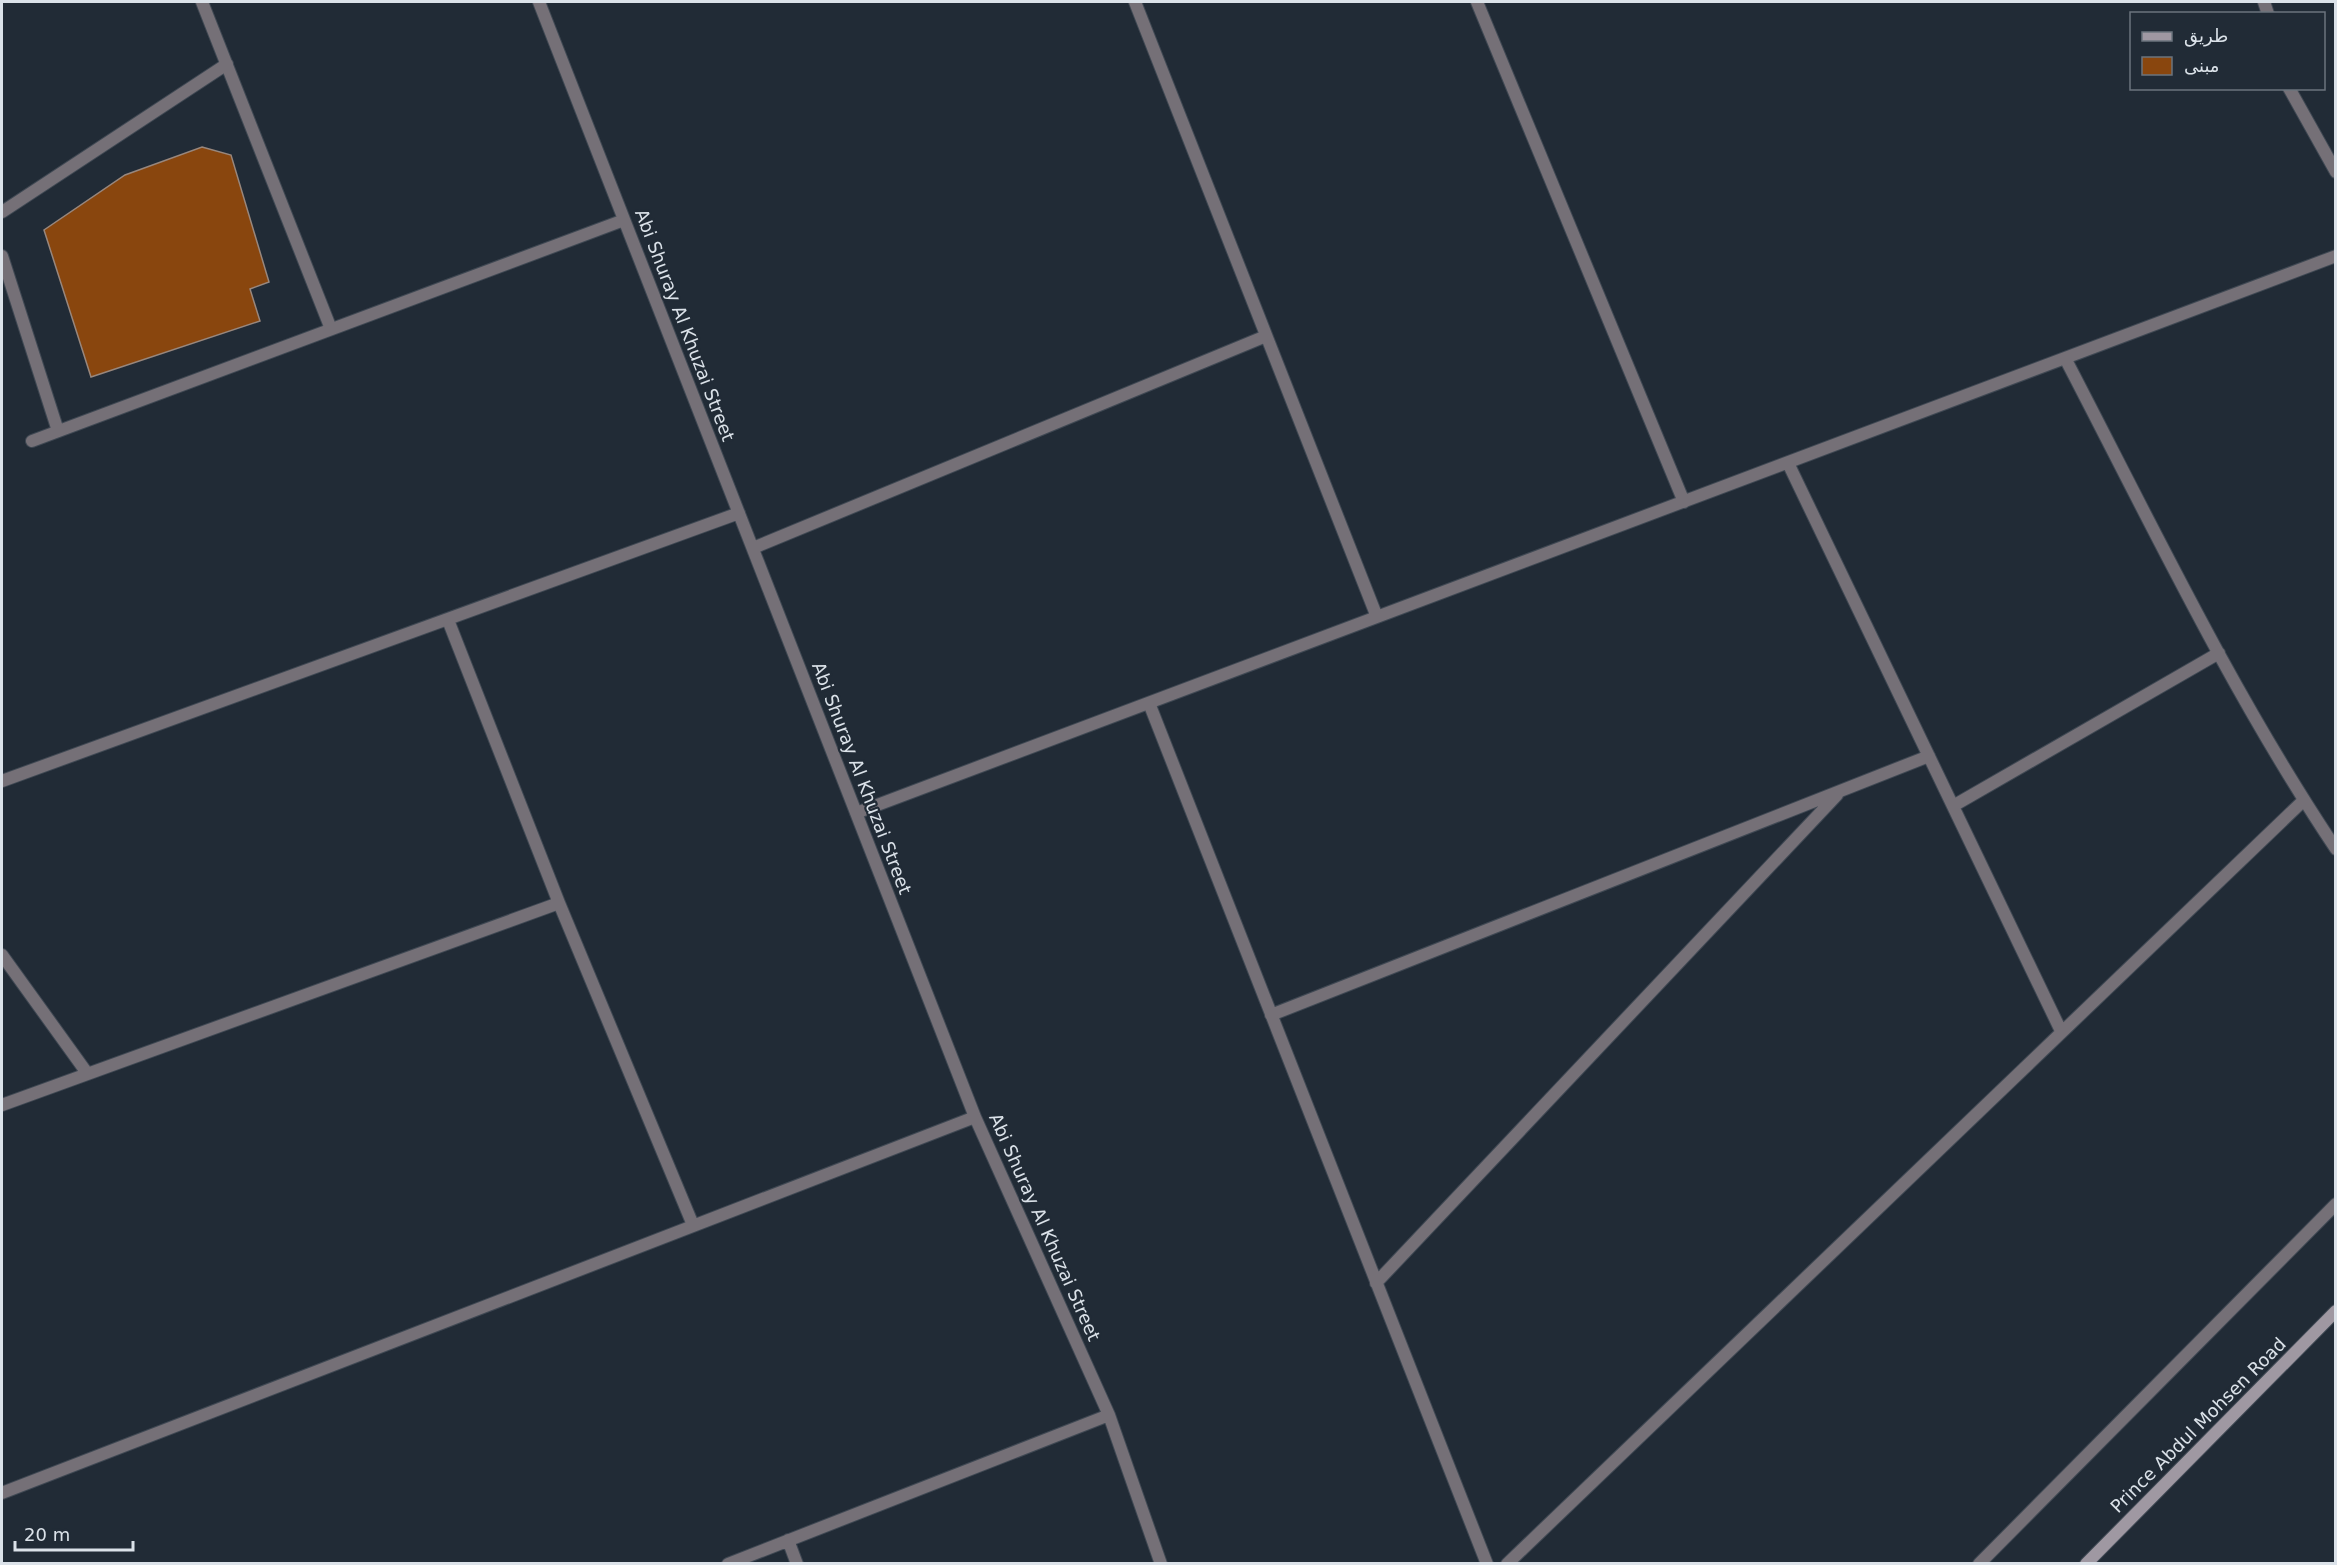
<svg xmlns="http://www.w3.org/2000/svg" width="2337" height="1565" viewBox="0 0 2337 1565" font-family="'DejaVu Sans',Cairo,sans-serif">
	<rect width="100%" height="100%" fill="#212b36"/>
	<path fill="#89460e" stroke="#98877d" stroke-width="1.5" d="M 202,147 L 231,155 L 269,282 L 250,289 L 260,321 L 91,377 L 44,230 L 125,175 Z"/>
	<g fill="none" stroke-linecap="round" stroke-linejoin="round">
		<g stroke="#3f4853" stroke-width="14">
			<path id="street" d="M 202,2 L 331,329
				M 539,2 L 975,1117 L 1109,1415 L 1161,1564
				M 1135,2 L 1377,617
				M 1477,2 L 1684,502
				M 2264,2 L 2268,14
				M 2289,88 L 2336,172
				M 2,212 L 227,64
				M 2,256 L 58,431
				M 2065,358 C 2151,523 2232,694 2336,849
				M 32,441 L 624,220
				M 1788,463 L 2061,1031
				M 753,548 L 1266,336
				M 448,620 L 559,903 L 693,1225
				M 1149,703 L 1487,1564
				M 2,781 L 739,513
				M 1953,806 L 2219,653
				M 856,813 L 2336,256
				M 2,955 L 87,1073
				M 1271,1015 L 1929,756
				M 2,1105 L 559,903
				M 1376,1283 L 1837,795
				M 2,1493 L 975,1117
				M 788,1540 L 797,1564
				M 728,1564 L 1109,1415
				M 1507,1564 L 2303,801
				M 1979,1564 L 2336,1204"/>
		</g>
		<g stroke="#3f4853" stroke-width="14">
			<path id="secondary" d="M 2086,1564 L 2336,1311"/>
		</g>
		<use href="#street" stroke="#757077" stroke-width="12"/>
		<use href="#secondary" stroke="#9f98a2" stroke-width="12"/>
	</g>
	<g text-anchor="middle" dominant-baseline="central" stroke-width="4.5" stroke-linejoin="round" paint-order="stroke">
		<g font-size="18" fill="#dbe2e9" stroke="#212b36">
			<text transform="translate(685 325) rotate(69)">Abi Shuray Al Khuzai Street</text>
			<text transform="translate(862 778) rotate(69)">Abi Shuray Al Khuzai Street</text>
			<text transform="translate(1045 1227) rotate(66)">Abi Shuray Al Khuzai Street</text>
			<text transform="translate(2198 1425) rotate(-45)">Prince Abdul Mohsen Road</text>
		</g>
	</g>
	<rect width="2337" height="1565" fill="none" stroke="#dbe2e9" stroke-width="6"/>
	<rect x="2130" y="12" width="195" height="78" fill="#212b36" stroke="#6b747e" stroke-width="1.5"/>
	<rect x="2142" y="32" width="30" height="9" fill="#9f98a2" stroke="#6b747e" stroke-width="1.5"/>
	<text x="2184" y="42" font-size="18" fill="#dbe2e9">طريق</text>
	<rect x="2142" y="57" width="30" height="18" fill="#89460e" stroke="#6b747e" stroke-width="1.5"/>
	<text x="2184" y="72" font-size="18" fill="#dbe2e9">مبنى</text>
	<path d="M15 1541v9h118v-9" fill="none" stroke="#dbe2e9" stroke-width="3"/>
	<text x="24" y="1541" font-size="18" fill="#dbe2e9" stroke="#212b36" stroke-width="4.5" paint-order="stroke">20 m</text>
</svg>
